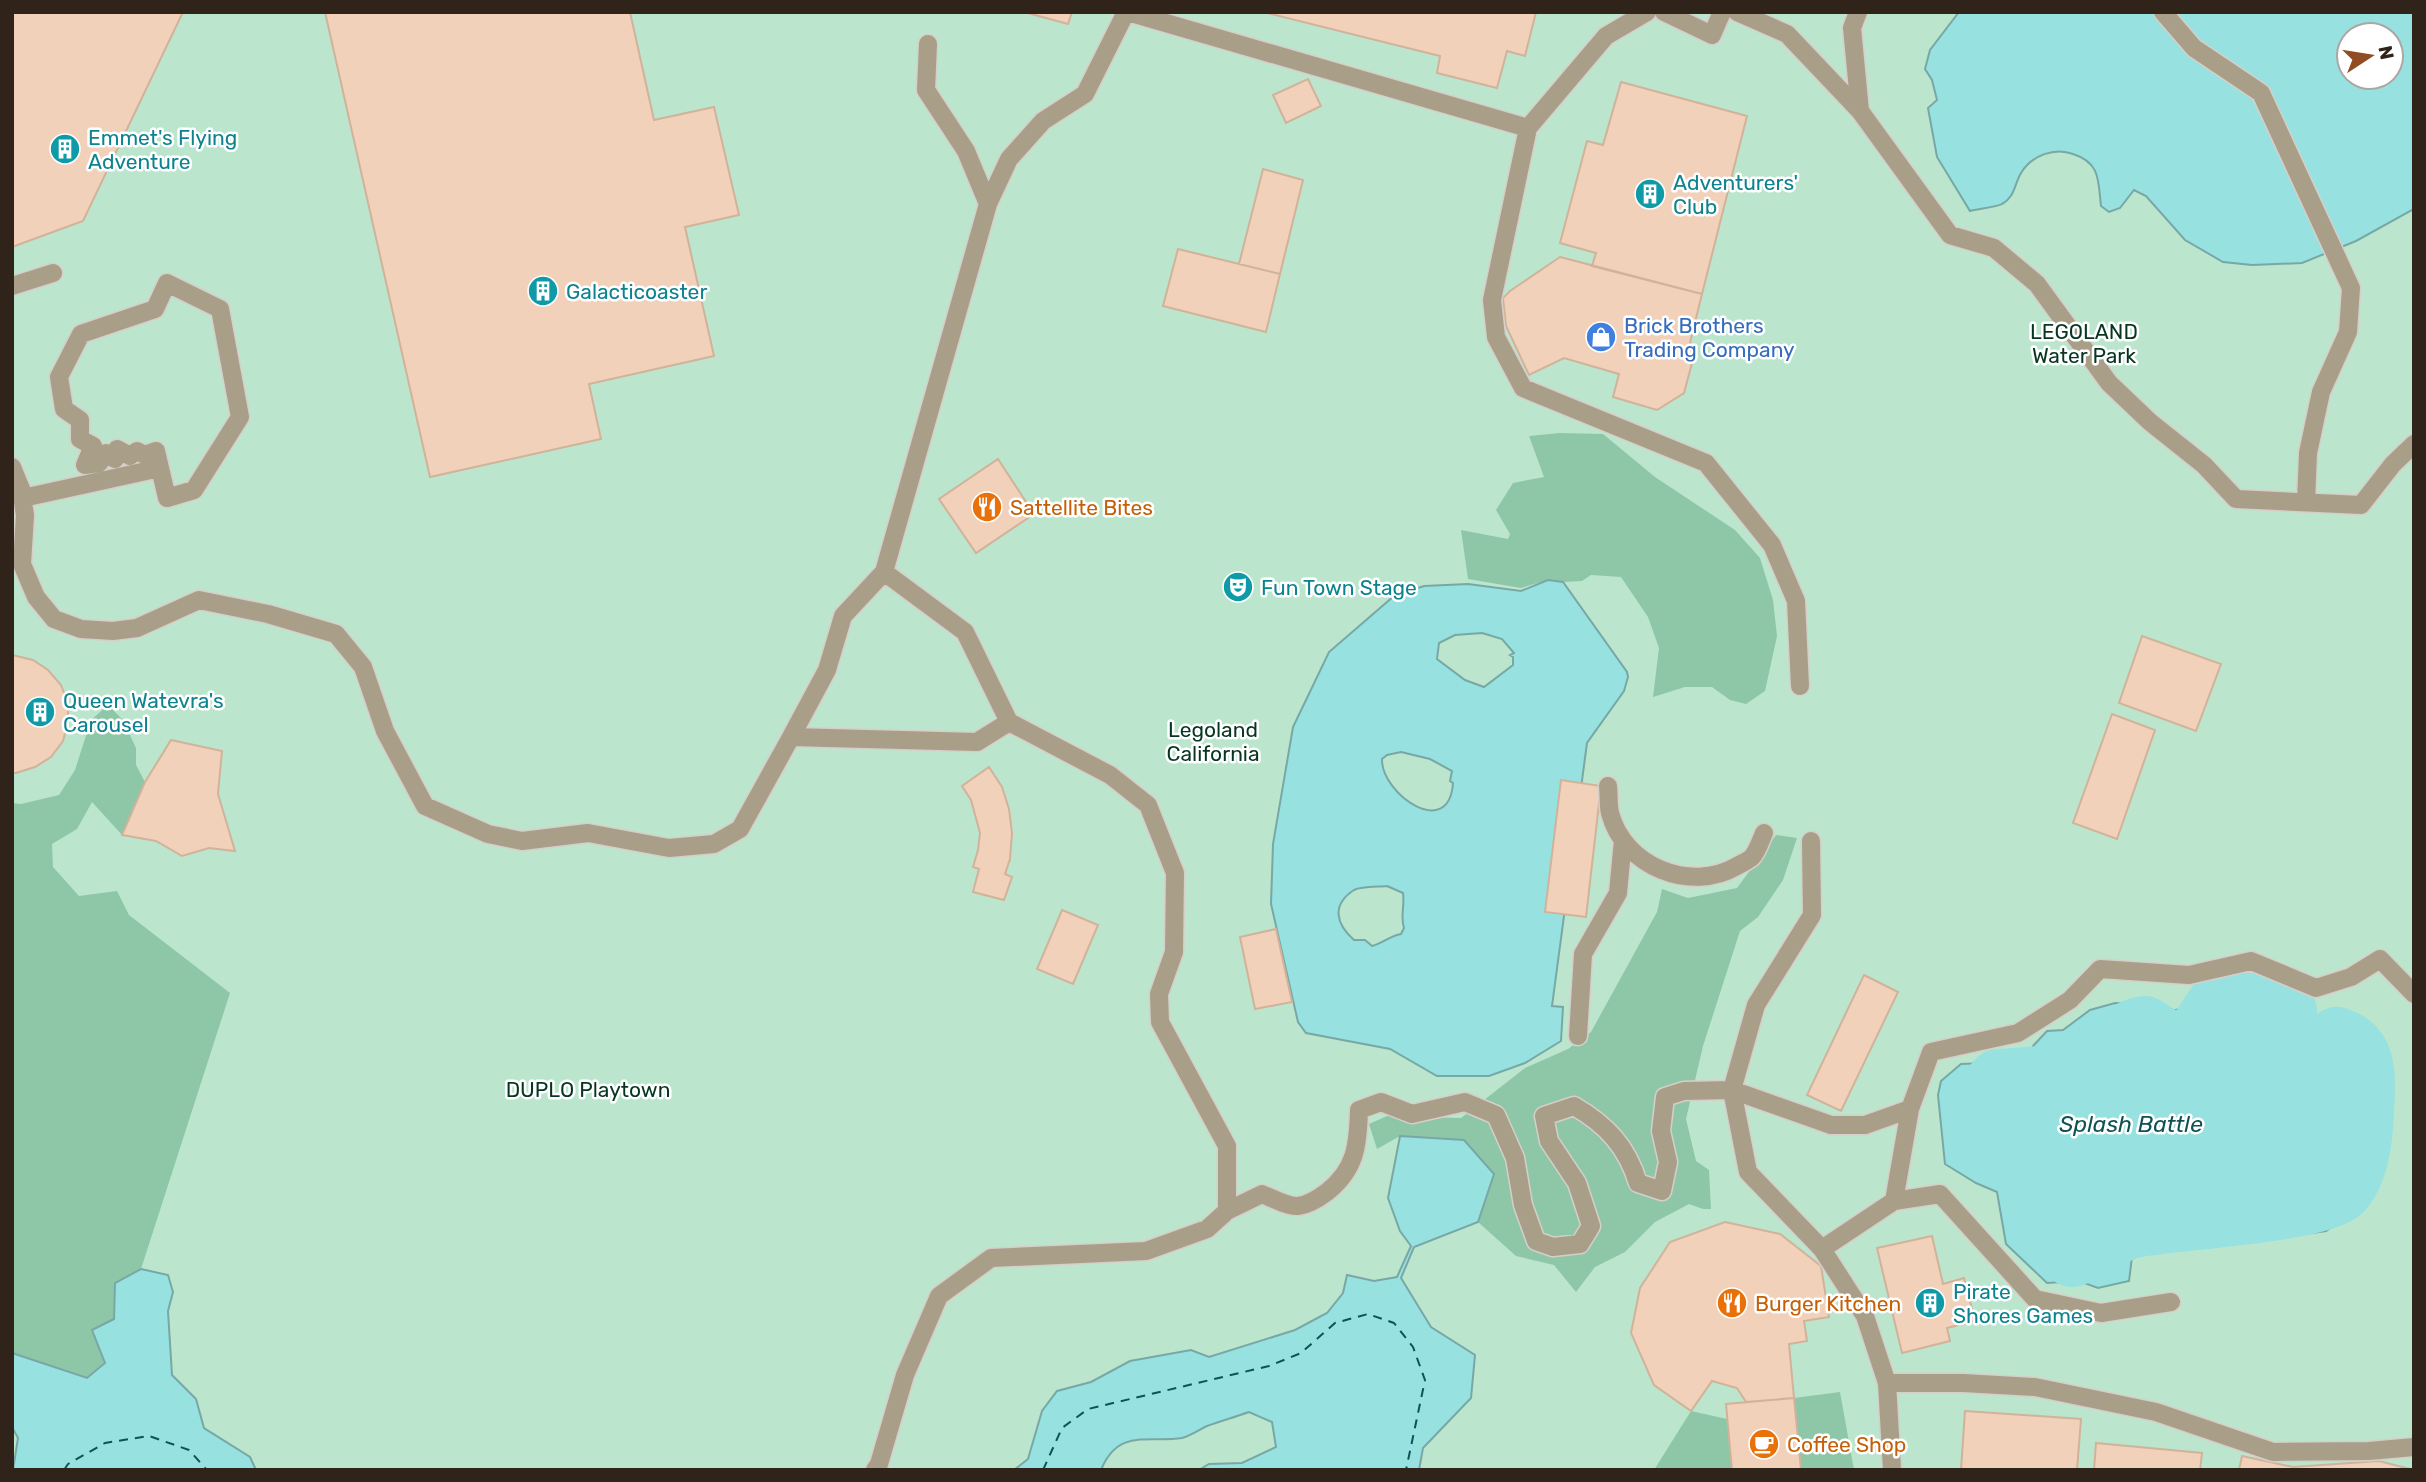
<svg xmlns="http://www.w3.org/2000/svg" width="2426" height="1482" viewBox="0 0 2426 1482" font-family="Rubik,sans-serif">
	<rect width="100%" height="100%" fill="#fbf5f0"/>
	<path fill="#bbe6cd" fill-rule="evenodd" d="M 12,12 L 2414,12 L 2414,1470 L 12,1470 ZM 2349,35 L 2391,35 L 2391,77 L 2349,77 Z"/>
	<path fill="#8ec7a7" d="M 1560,433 L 1603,434 L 1655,477 L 1735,530 L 1760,558 L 1773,600 L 1777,636 L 1765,691 L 1746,704 L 1730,700 L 1712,687 L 1685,687 L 1653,697 L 1659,648 L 1648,617 L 1621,577 L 1591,575 L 1582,581 L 1563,582 L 1548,580 L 1521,588 L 1468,579 L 1461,530 L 1508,539 L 1510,534 L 1496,510 L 1513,483 L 1544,477 L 1529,436 Z
		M 108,705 L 123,720 L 136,748 L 136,765 L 145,782 L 122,835 L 92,802 L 77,829 L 52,844 L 53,867 L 79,896 L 117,891 L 129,915 L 230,993 L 141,1269 L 115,1283 L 114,1319 L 92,1330 L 105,1363 L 87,1378 L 12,1353 L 12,803 L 21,804 L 59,795 L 75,770 L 91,720 Z
		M 1776,835 L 1797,838 L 1783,880 L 1758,917 L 1740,931 L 1703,1046 L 1686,1119 L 1696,1161 L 1709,1170 L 1711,1209 L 1703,1209 L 1689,1204 L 1655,1222 L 1625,1252 L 1595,1267 L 1576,1292 L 1554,1265 L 1516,1256 L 1478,1222 L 1493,1174 L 1464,1140 L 1400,1136 L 1377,1149 L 1369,1124 L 1387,1116 L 1461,1118 L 1525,1068 L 1568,1049 L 1591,1032 L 1657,912 L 1662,889 L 1688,898 L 1737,888 Z
		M 1840,1392 L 1854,1470 L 1801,1470 L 1794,1398 Z
		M 1691,1411 L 1727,1419 L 1732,1470 L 1654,1470 Z"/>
	<path fill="#97e1e1" stroke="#78a8a5" stroke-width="2" fill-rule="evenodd" d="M 1959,12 L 2414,12 L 2414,209 L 2356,241 L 2302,263 L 2252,265 L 2223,262 L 2185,240 L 2146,196 L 2134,190 L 2120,208 L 2109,212 L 2101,206 C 2098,181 2101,163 2073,154 C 2055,147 2032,155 2021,173 C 2014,185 2015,197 2002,204 C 1997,207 1978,209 1970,211 L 1937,157 L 1928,108 L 1937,100 L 1932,80 L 1925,69 L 1930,50 ZM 2349,35 L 2391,35 L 2391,77 L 2349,77 Z
		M 1548,580 L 1563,582 L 1627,672 L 1628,677 L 1624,691 L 1587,743 L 1552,1006 L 1563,1007 L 1561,1041 L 1525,1063 L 1489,1076 L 1437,1076 L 1390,1049 L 1306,1033 L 1298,1022 L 1271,904 L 1273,844 L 1293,727 L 1329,652 L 1394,596 L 1424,586 L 1468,584 L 1521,591 ZM 1482,633 L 1502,639 L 1514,653 L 1510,655 L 1513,657 L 1513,665 L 1484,687 L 1465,680 L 1437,659 L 1439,643 L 1455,635 ZM 1401,752 L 1430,759 L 1452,771 L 1450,781 L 1453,783 C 1449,841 1381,794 1382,759 L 1387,755 ZM 1387,886 L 1403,893 C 1405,905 1400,916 1404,928 L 1401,934 C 1390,936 1383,943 1372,946 L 1365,940 L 1354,940 C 1336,924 1331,905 1354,890 C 1362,886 1377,887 1387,886 Z
		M 2229,985 L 2259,994 L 2291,1020 L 2323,1033 L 2346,1045 L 2357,1048 L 2359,1069 L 2353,1212 L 2326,1231 L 2268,1239 L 2265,1218 L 2134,1241 L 2129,1281 L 2098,1288 L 2079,1281 L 2047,1283 L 2006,1244 L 1997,1192 L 1976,1183 L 1945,1164 L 1938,1095 L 1941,1081 L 1961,1064 L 1987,1063 L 2008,1067 L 2034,1059 L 2033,1046 L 2047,1031 L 2063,1030 L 2090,1010 L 2115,1003 L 2131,1004 L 2161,1013 L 2190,1007 Z
		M 1400,1136 L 1464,1140 L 1494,1174 L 1478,1222 L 1414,1247 L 1401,1278 L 1431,1327 L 1475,1355 L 1471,1398 L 1423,1448 L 1419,1470 L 1199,1470 L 1209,1464 L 1242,1463 L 1276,1447 L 1272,1422 L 1249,1412 C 1235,1417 1221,1421 1207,1426 C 1199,1430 1190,1436 1182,1438 C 1148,1443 1118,1428 1101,1470 L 1014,1470 L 1028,1459 L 1042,1411 L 1057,1391 L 1091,1382 L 1130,1361 L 1191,1350 L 1209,1357 L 1295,1330 L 1327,1313 L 1343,1293 L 1347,1275 L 1374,1281 L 1397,1277 L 1411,1246 L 1400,1231 L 1388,1198 Z
		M 141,1269 L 168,1275 L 173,1292 L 168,1311 L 172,1375 L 196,1399 L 204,1428 L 250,1457 L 256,1470 L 13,1470 L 18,1438 L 12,1427 L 12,1353 L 87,1378 L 105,1363 L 92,1330 L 114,1319 L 115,1283 Z"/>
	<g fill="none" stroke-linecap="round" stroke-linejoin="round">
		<path stroke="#97e1e1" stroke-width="60" d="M 2242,985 L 2265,992 L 2287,1011 L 2289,1031 L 2277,1055 L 2248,1097 L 2249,1123 C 2271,1140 2280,1142 2303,1125 C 2304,1104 2300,1084 2302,1063 L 2317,1050 L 2337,1037 C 2362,1045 2365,1063 2365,1087 C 2364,1118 2364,1166 2343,1190 C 2323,1213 2172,1220 2134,1228 C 2108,1234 2097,1250 2072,1257 C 2048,1242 2043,1230 2032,1204 C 2046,1169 2093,1163 2121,1144 L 2123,1127 L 2115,1108 C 2073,1092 2061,1120 2034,1147 L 2026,1151 L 2010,1151 C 1996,1140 1970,1117 1983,1096 C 1987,1090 1993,1085 1998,1079 C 2025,1077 2061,1077 2085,1064 C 2106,1053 2121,1029 2145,1026 L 2162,1037 L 2169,1050 L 2162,1105 L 2170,1122 L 2181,1125 L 2197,1120 L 2206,1106 L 2207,1064 L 2203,1024 L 2220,999 Z"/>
		<path stroke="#105253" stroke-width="2" stroke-dasharray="9 7" stroke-linecap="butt" d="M 64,1470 L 68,1464 L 105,1443 L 149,1436 L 189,1450 L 207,1470
			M 1043,1470 L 1062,1428 L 1088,1409 L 1269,1366 L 1301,1353 L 1335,1323 L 1368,1314 L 1394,1323 L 1413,1347 L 1425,1380 L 1406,1470"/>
	</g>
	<path fill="#f1d1b9" stroke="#d1b29a" stroke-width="2" d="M 12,12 L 183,12 L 83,221 L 12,247 Z
		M 325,12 L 630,12 L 654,120 L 714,107 L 739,215 L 685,227 L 714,356 L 589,384 L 601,439 L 430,477 Z
		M 1024,12 L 1072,12 L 1068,24 Z
		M 1263,12 L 1536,12 L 1525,56 L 1507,51 L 1497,88 L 1437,73 L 1440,56 Z
		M 1308,79 L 1321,106 L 1286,123 L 1273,95 Z
		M 1621,82 L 1747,116 L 1702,294 L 1592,266 L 1596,253 L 1560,243 L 1587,141 L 1603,145 Z
		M 1263,169 L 1303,180 L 1280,274 L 1239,264 Z
		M 1178,249 L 1280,274 L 1266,332 L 1163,306 Z
		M 1560,257 L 1702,294 L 1689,347 L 1696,348 L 1684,393 L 1657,410 L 1613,397 L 1619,374 L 1564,358 L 1529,375 L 1506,326 L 1503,298 L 1510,291 Z
		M 998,459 L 1034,514 L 976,553 L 939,499 Z
		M 2142,636 L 2221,664 L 2196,731 L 2119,703 Z
		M 12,655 L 33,660 L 48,670 L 61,685 L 68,703 L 68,722 L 63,741 L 51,757 L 35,767 L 16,773 L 12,773 Z
		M 2112,714 L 2155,730 L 2117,839 L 2073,823 Z
		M 171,740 L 222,751 L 218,794 L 235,851 L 209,848 L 182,856 L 156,841 L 122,835 L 145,782 Z
		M 989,767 L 1002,787 L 1009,809 L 1012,833 L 1010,859 L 1005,874 L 1012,877 L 1004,900 L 973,892 L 979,869 L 973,867 L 978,850 L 980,833 L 971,800 L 962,786 Z
		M 1561,780 L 1601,786 L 1586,917 L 1545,912 Z
		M 1062,910 L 1098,925 L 1073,984 L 1037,969 Z
		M 1276,929 L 1292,1002 L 1255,1009 L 1240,937 Z
		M 1864,975 L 1898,992 L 1841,1111 L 1807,1095 Z
		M 1725,1222 L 1780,1234 L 1821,1266 L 1829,1317 L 1804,1321 L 1807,1341 L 1789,1344 L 1794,1398 L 1746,1402 L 1737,1388 L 1712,1381 L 1691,1411 L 1654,1385 L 1631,1333 L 1640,1288 L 1670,1242 Z
		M 1932,1236 L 1943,1284 L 1964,1278 L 1975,1321 L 1947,1328 L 1950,1341 L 1902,1353 L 1877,1248 Z
		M 1794,1398 L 1801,1470 L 1732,1470 L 1726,1404 Z
		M 1965,1411 L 2081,1419 L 2077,1470 L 1961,1470 Z
		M 2096,1443 L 2202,1453 L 2200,1470 L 2094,1470 Z
		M 2242,1456 L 2293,1467 L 2379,1461 L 2414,1470 L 2239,1470 Z"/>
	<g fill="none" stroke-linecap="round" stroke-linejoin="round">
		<g stroke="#d6cfc9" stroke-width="21">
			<path id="service" d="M 1963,1383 L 2035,1387 L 2156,1412 L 2273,1452 L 2369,1451 L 2414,1447"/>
		</g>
		<g stroke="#d6cfc9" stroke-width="21">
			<path id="pedestrian" d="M 1128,12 L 1528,128 L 1492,300 L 1496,337 L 1523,388 L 1706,463 L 1772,545 L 1796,601 L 1800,686
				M 1664,12 L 1712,35 L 1722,12
				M 1737,12 L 1787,34 L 1860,111 L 1950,235 L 1994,248 L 2037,284 L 2109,383 L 2150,422 L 2204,465 L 2236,499 L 2361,505 L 2393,464 L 2414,444
				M 1858,12 L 1852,28 L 1860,111
				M 2163,12 L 2194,48 L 2261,93 L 2351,288 L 2348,332 L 2321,392 L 2308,453 L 2306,502
				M 928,44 L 926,90 L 966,151 L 988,204
				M 1528,128 L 1606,36 L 1647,12
				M 167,283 L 220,309 L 240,417 L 194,490 L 167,498 L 156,451 L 145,455 L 137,451 L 130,456 L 117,449 L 115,459 L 106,453 L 99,463 L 85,465 L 93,446 L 80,439 L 80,420 L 64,409 L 59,377 L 81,334 L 155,309 Z
				M 12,286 L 53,273
				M 12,467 L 21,489 L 25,515 L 22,564 L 36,597 L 54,619 L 81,629 L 113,631 L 137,628 L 199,600 L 268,614 L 336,634 L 363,667 L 385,731 L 425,806 L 488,834 L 522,841 L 588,833 L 669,848 L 714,844 L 740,829 L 791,737 L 977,742 L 1009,722
				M 23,498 L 160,468
				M 791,737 L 827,670 L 843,616 L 884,572
				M 1608,786 C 1609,794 1608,805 1610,813 C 1624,867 1691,893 1737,866 C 1742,863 1748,861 1752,857 C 1757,852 1761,840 1764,833
				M 1811,841 L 1812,915 L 1756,1005 L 1732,1090 L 1748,1172 L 1822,1249 L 1865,1316 L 1887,1383 L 1892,1470
				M 1578,1036 L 1583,954 L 1618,893 L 1623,840
				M 1894,1201 L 1940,1194 L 2035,1299 L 2101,1313 L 2171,1302
				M 1227,1211 L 1262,1194 C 1272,1198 1288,1207 1298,1206 C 1308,1205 1319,1198 1327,1192 C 1356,1169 1358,1145 1359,1110 L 1381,1102 L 1412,1114 L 1465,1102 L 1496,1115 L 1515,1158 L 1523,1205 L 1536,1241 L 1553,1247 L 1580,1244 L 1591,1226 L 1577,1183 L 1549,1141 L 1544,1116 L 1574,1106 C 1607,1125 1627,1147 1638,1183 L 1662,1191 L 1668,1162 L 1661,1131 L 1665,1097 L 1684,1091 L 1732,1090 L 1831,1125 L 1865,1125 L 1910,1109
				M 1822,1249 L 1894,1201 L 1910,1109 L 1931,1052 L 2018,1033 L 2070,1000 L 2100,969 L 2189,975 L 2251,961 L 2316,988 L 2351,977 L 2380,959 L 2414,994
				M 1887,1383 L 1963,1383
				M 875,1470 L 879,1464 L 905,1375 L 939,1296 L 991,1258 L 1146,1251 L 1207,1229 L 1227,1211 L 1227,1146 L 1160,1022 L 1159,994 L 1174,952 L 1175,873 L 1148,805 L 1110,775 L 1009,722 L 965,632 L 884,572 L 988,204 L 1009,159 L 1043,121 L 1085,94 L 1126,12"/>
		</g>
		<use href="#service" stroke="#a99f89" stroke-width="18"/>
		<use href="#pedestrian" stroke="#a99f89" stroke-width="18"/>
	</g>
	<defs>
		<g id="building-disc" transform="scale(1.575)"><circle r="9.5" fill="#0f9aa8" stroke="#fff"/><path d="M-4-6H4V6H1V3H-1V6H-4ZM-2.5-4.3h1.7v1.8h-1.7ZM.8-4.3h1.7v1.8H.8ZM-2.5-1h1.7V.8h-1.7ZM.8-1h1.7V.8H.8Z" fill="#fff"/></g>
		<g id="shop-disc" transform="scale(1.575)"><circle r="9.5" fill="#3f7fe0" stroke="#fff"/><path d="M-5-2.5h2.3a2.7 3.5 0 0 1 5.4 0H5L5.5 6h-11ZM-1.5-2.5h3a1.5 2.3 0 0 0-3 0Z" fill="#fff"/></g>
		<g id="restaurant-disc" transform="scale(1.575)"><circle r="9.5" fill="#e8710a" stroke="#fff"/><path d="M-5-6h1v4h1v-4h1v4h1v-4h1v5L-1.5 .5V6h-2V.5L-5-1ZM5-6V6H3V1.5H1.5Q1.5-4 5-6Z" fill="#fff"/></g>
		<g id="theatre-disc" transform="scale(1.575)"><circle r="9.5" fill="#0f9aa8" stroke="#fff"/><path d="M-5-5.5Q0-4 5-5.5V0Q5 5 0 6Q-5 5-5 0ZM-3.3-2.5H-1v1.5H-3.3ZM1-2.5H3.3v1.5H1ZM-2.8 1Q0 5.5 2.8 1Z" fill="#fff"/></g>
		<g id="cafe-disc" transform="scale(1.575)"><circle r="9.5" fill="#e8710a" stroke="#fff"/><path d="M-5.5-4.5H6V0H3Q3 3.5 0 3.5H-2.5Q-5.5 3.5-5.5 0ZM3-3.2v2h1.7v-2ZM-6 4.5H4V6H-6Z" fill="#fff"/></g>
	</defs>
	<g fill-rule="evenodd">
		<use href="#building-disc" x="65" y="149"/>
		<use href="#building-disc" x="1650" y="194"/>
		<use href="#building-disc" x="543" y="291"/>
		<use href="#shop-disc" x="1601" y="337"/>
		<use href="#restaurant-disc" x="987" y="507"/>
		<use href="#theatre-disc" x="1238" y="587"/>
		<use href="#building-disc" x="40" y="712"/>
		<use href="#restaurant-disc" x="1732" y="1303"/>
		<use href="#building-disc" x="1930" y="1303"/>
		<use href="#cafe-disc" x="1764" y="1444"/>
	</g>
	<g text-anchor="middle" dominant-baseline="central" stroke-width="5" stroke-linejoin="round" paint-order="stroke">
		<g font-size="21" fill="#0d838f" stroke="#fff" text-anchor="start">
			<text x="88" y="137">Emmet's Flying<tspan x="88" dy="24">Adventure</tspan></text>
			<text x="1673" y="182">Adventurers'<tspan x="1673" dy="24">Club</tspan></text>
			<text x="566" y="291">Galacticoaster</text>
			<text x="1261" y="587">Fun Town Stage</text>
			<text x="63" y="700">Queen Watevra's<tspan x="63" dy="24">Carousel</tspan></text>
			<text x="1953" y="1291">Pirate<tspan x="1953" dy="24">Shores Games</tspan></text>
		</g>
		<g font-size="21" fill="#366cbe" stroke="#fff" text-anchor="start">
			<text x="1624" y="325">Brick Brothers<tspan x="1624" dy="24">Trading Company</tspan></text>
		</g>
		<g font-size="21" fill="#063622" stroke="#fff">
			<text x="2084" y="331">LEGOLAND<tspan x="2084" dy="24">Water Park</tspan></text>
			<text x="1213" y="729">Legoland<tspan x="1213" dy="24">California</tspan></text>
			<text x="588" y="1089">DUPLO Playtown</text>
		</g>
		<g font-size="21" fill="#c56008" stroke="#fff" text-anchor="start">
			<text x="1010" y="507">Sattellite Bites</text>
			<text x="1755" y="1303">Burger Kitchen</text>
			<text x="1787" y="1444">Coffee Shop</text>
		</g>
		<g font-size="23" font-style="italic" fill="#105253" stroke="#fff">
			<text x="2131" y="1124">Splash Battle</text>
		</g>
	</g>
	<rect width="2426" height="1482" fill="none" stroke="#2f231a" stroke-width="28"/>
	<g transform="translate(2370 56) rotate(78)"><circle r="33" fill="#ffffff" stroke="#aca7a3" stroke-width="2"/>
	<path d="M0-5L12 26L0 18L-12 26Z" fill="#914c22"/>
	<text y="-10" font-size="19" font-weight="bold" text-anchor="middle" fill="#2f231a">N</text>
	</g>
</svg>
